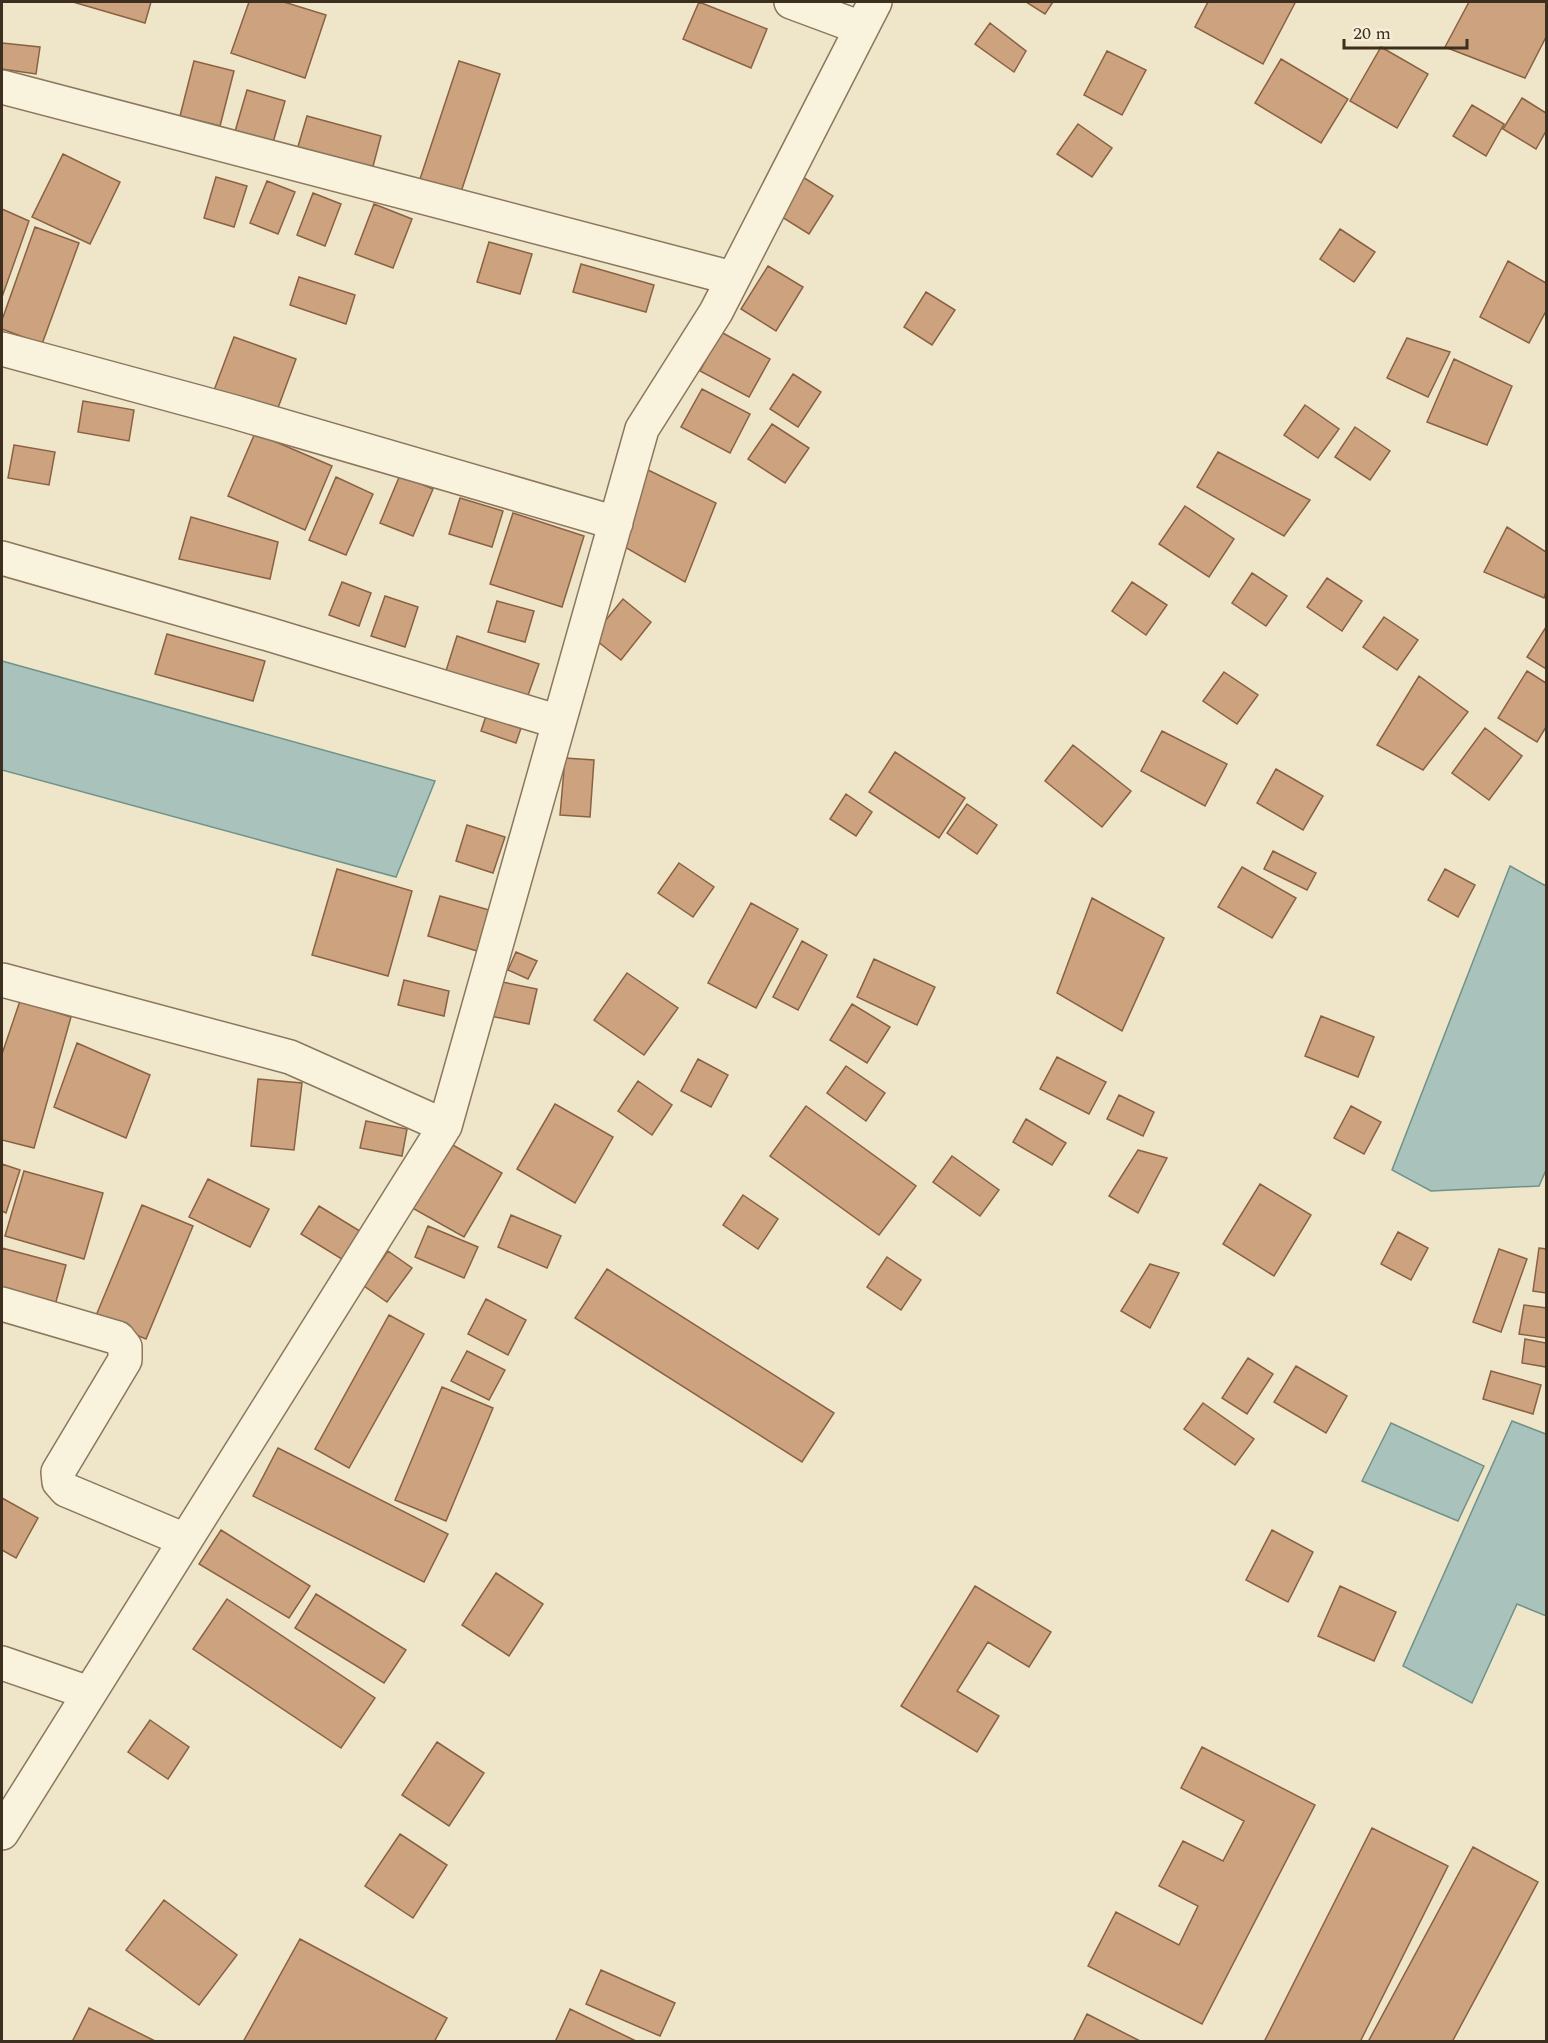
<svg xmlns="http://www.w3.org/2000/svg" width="1548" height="2043" viewBox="0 0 1548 2043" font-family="Spectral,serif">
	<rect width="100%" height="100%" fill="#efe5c8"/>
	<path fill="#a9c3bc" stroke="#6f928a" stroke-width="1.5" d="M 2,661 L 435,781 L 396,877 L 2,770 Z
		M 1510,866 L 1546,886 L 1546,1170 L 1539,1186 L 1431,1191 L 1392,1170 Z
		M 1512,1421 L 1546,1434 L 1546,1616 L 1517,1604 L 1472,1703 L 1403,1666 Z
		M 1391,1423 L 1484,1466 L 1458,1521 L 1362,1481 Z"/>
	<path fill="#cda27e" stroke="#8a6243" stroke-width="1.5" d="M 73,2 L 151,2 L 145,23 Z
		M 249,2 L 284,2 L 326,15 L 305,78 L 231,53 Z
		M 699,2 L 767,29 L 751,68 L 683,39 Z
		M 1026,2 L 1053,2 L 1045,14 Z
		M 1208,2 L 1292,2 L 1295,3 L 1263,64 L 1195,27 Z
		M 1469,2 L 1546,2 L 1546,37 L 1525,78 L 1445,47 Z
		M 990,23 L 1026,51 L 1014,72 L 975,44 Z
		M 2,43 L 40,47 L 36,74 L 2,69 Z
		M 1381,47 L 1428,74 L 1397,128 L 1350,101 Z
		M 1107,51 L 1146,70 L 1122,115 L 1084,95 Z
		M 1281,59 L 1348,99 L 1321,143 L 1255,103 Z
		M 194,61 L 234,71 L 220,126 L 180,116 Z
		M 459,61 L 500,74 L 459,198 L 418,185 Z
		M 247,90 L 285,101 L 272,146 L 234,135 Z
		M 1522,98 L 1546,113 L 1546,131 L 1536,149 L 1503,129 Z
		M 1472,105 L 1504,124 L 1486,156 L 1453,136 Z
		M 307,116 L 381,136 L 372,170 L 297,150 Z
		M 1078,124 L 1112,148 L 1092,177 L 1057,154 Z
		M 63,154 L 120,182 L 90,244 L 32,217 Z
		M 798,174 L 833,196 L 809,234 L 774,212 Z
		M 216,177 L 247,186 L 234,227 L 204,218 Z
		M 267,181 L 295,192 L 278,234 L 250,223 Z
		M 313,193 L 341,204 L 325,246 L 297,235 Z
		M 374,204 L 412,219 L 393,268 L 355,254 Z
		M 2,209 L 29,221 L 2,297 Z
		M 35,227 L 79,243 L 42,344 L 2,329 L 2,320 Z
		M 1340,229 L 1375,252 L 1354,282 L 1320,259 Z
		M 489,242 L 532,254 L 520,294 L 477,282 Z
		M 1508,261 L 1546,283 L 1546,311 L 1529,343 L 1480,317 Z
		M 581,264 L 654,285 L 646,312 L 573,292 Z
		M 768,266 L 803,287 L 776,331 L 741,309 Z
		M 299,277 L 355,295 L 346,324 L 290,305 Z
		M 926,292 L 955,310 L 932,345 L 904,327 Z
		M 721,332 L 770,359 L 749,397 L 700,371 Z
		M 234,337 L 296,359 L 275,416 L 213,393 Z
		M 1407,338 L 1450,352 L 1428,397 L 1387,378 Z
		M 1454,359 L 1512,386 L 1487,445 L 1427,422 Z
		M 793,374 L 821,392 L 798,427 L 770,409 Z
		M 702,389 L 750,414 L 730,453 L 681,427 Z
		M 83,401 L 134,410 L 129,441 L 78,432 Z
		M 1305,405 L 1339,429 L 1318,458 L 1284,435 Z
		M 772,424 L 809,448 L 785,483 L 748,459 Z
		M 1355,427 L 1390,451 L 1370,480 L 1335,457 Z
		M 255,433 L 332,466 L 305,530 L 228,496 Z
		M 14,445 L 55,452 L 49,485 L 8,478 Z
		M 1218,452 L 1310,500 L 1284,536 L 1197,487 Z
		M 644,468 L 716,503 L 685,582 L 623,546 Z
		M 400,475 L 433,489 L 413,536 L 380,523 Z
		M 336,477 L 373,494 L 346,555 L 309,540 Z
		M 460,498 L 503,511 L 492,547 L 449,534 Z
		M 1185,506 L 1234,539 L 1209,577 L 1159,544 Z
		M 513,513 L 584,536 L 562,607 L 490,584 Z
		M 191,517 L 278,542 L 270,579 L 179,559 Z
		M 1507,527 L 1546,552 L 1546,592 L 1544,598 L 1484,572 Z
		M 1252,573 L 1287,596 L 1266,626 L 1232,603 Z
		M 1327,578 L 1362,601 L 1342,631 L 1307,607 Z
		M 342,582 L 371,593 L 359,626 L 329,615 Z
		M 1132,582 L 1167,605 L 1146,635 L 1112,611 Z
		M 385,596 L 418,607 L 405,647 L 371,636 Z
		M 623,599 L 651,622 L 621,660 L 592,637 Z
		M 497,601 L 534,611 L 525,642 L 488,632 Z
		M 1384,617 L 1418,640 L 1397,670 L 1363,647 Z
		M 1546,627 L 1546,669 L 1527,657 Z
		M 167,634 L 265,661 L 253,701 L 155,674 Z
		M 457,636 L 539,664 L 526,701 L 445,674 Z
		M 1527,671 L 1546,683 L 1546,727 L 1537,742 L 1498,718 Z
		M 1224,672 L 1258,695 L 1237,724 L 1203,701 Z
		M 1419,676 L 1468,712 L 1423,770 L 1377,745 Z
		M 486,716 L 521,728 L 516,743 L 481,731 Z
		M 1485,728 L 1522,756 L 1489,800 L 1452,773 Z
		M 1162,731 L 1227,764 L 1205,806 L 1141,771 Z
		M 1073,745 L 1131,791 L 1102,827 L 1045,781 Z
		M 895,752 L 965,798 L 939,838 L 869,792 Z
		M 565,758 L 594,760 L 590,817 L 560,815 Z
		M 1276,769 L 1323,796 L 1303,830 L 1257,803 Z
		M 846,794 L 872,812 L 856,836 L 830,819 Z
		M 967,804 L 997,825 L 977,854 L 947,833 Z
		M 467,825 L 505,837 L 493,873 L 456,861 Z
		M 1273,851 L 1316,873 L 1307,890 L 1264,869 Z
		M 679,863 L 714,887 L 693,917 L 658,893 Z
		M 1242,867 L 1296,898 L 1272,938 L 1218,907 Z
		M 337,869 L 412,891 L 388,976 L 312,955 Z
		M 1445,869 L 1475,885 L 1458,917 L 1428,900 Z
		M 440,896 L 489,910 L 477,951 L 428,936 Z
		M 1092,898 L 1164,938 L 1122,1031 L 1057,993 Z
		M 751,903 L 798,929 L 756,1008 L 708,983 Z
		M 802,941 L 827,955 L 798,1010 L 773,997 Z
		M 516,952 L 537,961 L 528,979 L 508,970 Z
		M 874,959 L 935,987 L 917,1025 L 857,997 Z
		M 627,973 L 678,1008 L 644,1055 L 594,1020 Z
		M 404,980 L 449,991 L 444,1016 L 398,1005 Z
		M 497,981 L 537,989 L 529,1024 L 490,1016 Z
		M 20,1001 L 71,1017 L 34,1148 L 2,1140 L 2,1054 Z
		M 852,1004 L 890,1027 L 867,1063 L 830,1040 Z
		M 1321,1016 L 1374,1037 L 1358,1077 L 1305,1056 Z
		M 77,1043 L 150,1075 L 126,1138 L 54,1107 Z
		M 1057,1057 L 1106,1082 L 1089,1114 L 1040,1089 Z
		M 698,1059 L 728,1075 L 711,1107 L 681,1091 Z
		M 846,1066 L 885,1093 L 866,1121 L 827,1093 Z
		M 258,1079 L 302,1083 L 294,1150 L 251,1146 Z
		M 638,1081 L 672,1105 L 652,1135 L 618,1111 Z
		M 1119,1095 L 1154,1112 L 1143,1136 L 1107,1119 Z
		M 555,1104 L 613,1137 L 575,1203 L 517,1169 Z
		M 806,1106 L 916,1186 L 879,1235 L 770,1156 Z
		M 1351,1106 L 1381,1122 L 1364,1154 L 1334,1138 Z
		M 1026,1119 L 1066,1143 L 1052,1165 L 1013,1142 Z
		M 366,1121 L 407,1129 L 402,1156 L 360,1148 Z
		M 444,1140 L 502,1173 L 464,1237 L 407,1205 Z
		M 1138,1150 L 1167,1158 L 1138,1213 L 1109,1196 Z
		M 952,1156 L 999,1190 L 980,1216 L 933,1182 Z
		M 2,1164 L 20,1170 L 6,1213 L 2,1211 Z
		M 24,1171 L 103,1193 L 84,1259 L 5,1236 Z
		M 208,1179 L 269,1209 L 250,1247 L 189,1217 Z
		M 1260,1184 L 1311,1215 L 1274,1276 L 1223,1244 Z
		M 743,1195 L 778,1219 L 758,1249 L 723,1225 Z
		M 142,1205 L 193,1226 L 146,1339 L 95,1318 Z
		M 319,1206 L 363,1233 L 345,1261 L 301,1234 Z
		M 511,1215 L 561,1236 L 547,1268 L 498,1247 Z
		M 428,1226 L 478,1247 L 464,1278 L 415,1257 Z
		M 1398,1232 L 1428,1248 L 1411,1280 L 1381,1264 Z
		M 2,1248 L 66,1265 L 54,1309 L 2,1295 Z
		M 1539,1248 L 1546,1249 L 1546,1293 L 1533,1291 Z
		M 1499,1249 L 1527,1259 L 1501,1332 L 1473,1322 Z
		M 388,1251 L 412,1268 L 387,1302 L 364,1286 Z
		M 887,1257 L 921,1280 L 901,1310 L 867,1287 Z
		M 1150,1264 L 1179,1273 L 1150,1328 L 1121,1311 Z
		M 607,1269 L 834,1413 L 802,1462 L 575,1318 Z
		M 486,1299 L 526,1320 L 508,1355 L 468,1334 Z
		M 1524,1305 L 1546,1308 L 1546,1338 L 1519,1334 Z
		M 389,1315 L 424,1334 L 349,1468 L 315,1449 Z
		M 1525,1339 L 1546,1343 L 1546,1367 L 1522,1363 Z
		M 467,1351 L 505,1370 L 489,1400 L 451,1381 Z
		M 1248,1358 L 1273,1374 L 1247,1414 L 1222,1398 Z
		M 1296,1366 L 1347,1396 L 1326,1433 L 1274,1402 Z
		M 1491,1371 L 1541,1385 L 1533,1414 L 1483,1399 Z
		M 442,1387 L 493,1408 L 446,1521 L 395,1500 Z
		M 1203,1403 L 1254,1439 L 1235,1465 L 1184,1429 Z
		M 278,1448 L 448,1534 L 424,1582 L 253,1496 Z
		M 2,1498 L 38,1518 L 16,1558 L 2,1550 Z
		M 221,1530 L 310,1586 L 289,1618 L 199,1564 Z
		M 1272,1530 L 1313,1552 L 1288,1602 L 1246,1580 Z
		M 496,1573 L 543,1604 L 509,1656 L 462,1625 Z
		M 975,1586 L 1051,1632 L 1029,1667 L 988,1642 L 957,1691 L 999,1716 L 977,1752 L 901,1706 Z
		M 1340,1586 L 1396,1612 L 1374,1661 L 1318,1636 Z
		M 316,1594 L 406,1650 L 384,1683 L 295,1628 Z
		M 227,1599 L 375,1698 L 341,1748 L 193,1649 Z
		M 150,1720 L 189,1747 L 168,1779 L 128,1752 Z
		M 437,1742 L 484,1773 L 449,1826 L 402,1795 Z
		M 1202,1747 L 1315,1805 L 1202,2024 L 1088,1966 L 1116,1912 L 1179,1945 L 1198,1906 L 1159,1886 L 1183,1841 L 1223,1861 L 1244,1821 L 1181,1788 Z
		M 1372,1828 L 1448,1866 L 1360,2042 L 1264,2042 Z
		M 400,1834 L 447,1865 L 413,1918 L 365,1886 Z
		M 1473,1847 L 1538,1882 L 1452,2042 L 1368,2042 Z
		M 164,1900 L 237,1955 L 199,2005 L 126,1950 Z
		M 300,1939 L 447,2018 L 434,2042 L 243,2042 Z
		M 601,1970 L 675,2003 L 660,2036 L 586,2004 Z
		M 89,2008 L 157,2042 L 72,2042 Z
		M 570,2009 L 638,2042 L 555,2042 Z
		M 1087,2014 L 1142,2042 L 1073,2042 Z"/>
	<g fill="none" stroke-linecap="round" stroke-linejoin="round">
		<g stroke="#8b775d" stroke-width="36">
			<path id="street" d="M 791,2 L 861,28
				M 2,87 L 732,278
				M 2,349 L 231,411 L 616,523
				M 2,558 L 268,634 L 559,722
				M 2,980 L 290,1057 L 445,1126
				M 2,1304 L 118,1338 L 125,1347 L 125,1360 L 58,1472 L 59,1482 L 66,1490 L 185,1540
				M 2,1663 L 89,1693
				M 2,1833 L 445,1126 L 642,429 L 716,312 L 875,2"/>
		</g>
		<use href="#street" stroke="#f9f2dc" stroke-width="33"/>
	</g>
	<rect width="1548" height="2043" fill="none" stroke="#3c2f20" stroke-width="6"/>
	<path d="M1344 39v9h123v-9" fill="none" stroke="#3c2f20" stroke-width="3"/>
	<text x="1353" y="39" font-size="18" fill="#3c2f20" stroke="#f6efd8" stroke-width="4.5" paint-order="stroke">20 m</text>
</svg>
